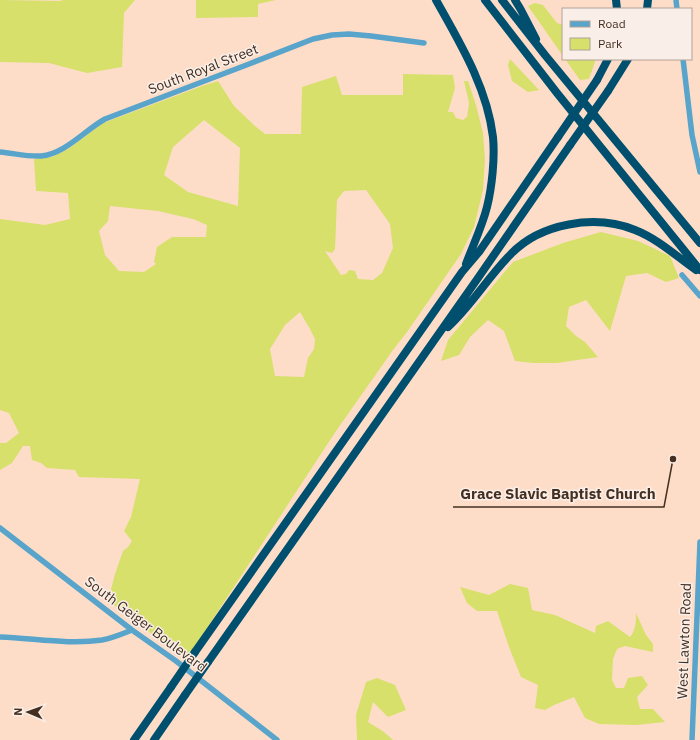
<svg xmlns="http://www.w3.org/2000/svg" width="700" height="740" viewBox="0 0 700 740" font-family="'IBM Plex Sans',sans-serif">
	<rect width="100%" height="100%" fill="#feddc8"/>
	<path fill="#d6e06a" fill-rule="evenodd" d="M 0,0 L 61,1 L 62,0 L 135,0 L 124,13 L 122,67 L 87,73 L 49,63 L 0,62 Z
		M 196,0 L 276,0 L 258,4 L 258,17 L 196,18 Z
		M 535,3 L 543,5 L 557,23 L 563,25 L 563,56 L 528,6 Z
		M 510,59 L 539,90 L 528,92 L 512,81 L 508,65 Z
		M 565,59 L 596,59 L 589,79 L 580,80 Z
		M 403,74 L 453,75 L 455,88 L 448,112 L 453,112 L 456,118 L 463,120 L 467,117 L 469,103 L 464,81 L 468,81 L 476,105 L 483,133 L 485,159 L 483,190 L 474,227 L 461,254 L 407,332 L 393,350 L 336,431 L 186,660 L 157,639 L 142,625 L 108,601 L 115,574 L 123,551 L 128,547 L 132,541 L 124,531 L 131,517 L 140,479 L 79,477 L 75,470 L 47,468 L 41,463 L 32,460 L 30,446 L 23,446 L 12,463 L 0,470 L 0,443 L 6,443 L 19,433 L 9,413 L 0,410 L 0,219 L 45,225 L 70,219 L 68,193 L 36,191 L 34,159 L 52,157 L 68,149 L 103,123 L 202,86 L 218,81 L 234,106 L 255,126 L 265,134 L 301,134 L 302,87 L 336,76 L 342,95 L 403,95 ZM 204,120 L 240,148 L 238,206 L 188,192 L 164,175 L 173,147 ZM 366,190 L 390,224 L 393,248 L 382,273 L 373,280 L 358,279 L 355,271 L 349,270 L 346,274 L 341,275 L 325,251 L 332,253 L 335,249 L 337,200 L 344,191 ZM 110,206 L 158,211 L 193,219 L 207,225 L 206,237 L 172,237 L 157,247 L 154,262 L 156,264 L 144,272 L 119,271 L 105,255 L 99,231 L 108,221 ZM 300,312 L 310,329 L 315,339 L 314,349 L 308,358 L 304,377 L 275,376 L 270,349 L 285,325 Z
		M 601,232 L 638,241 L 670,256 L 679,278 L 666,282 L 647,273 L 626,276 L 610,331 L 586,300 L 569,307 L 566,326 L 576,336 L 585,342 L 598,357 L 557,363 L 533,363 L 515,361 L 504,331 L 488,320 L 470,337 L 459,355 L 441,361 L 448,340 L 513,262 L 563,243 Z
		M 510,584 L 528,588 L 532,610 L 555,615 L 595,633 L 596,626 L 608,621 L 630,637 C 636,630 636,621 636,613 L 646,635 L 653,644 L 653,652 L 625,646 L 617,649 L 613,659 L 612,680 L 616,688 L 624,688 L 628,678 L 642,676 L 648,685 L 637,697 L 640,709 L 653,709 L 665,722 L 636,725 L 599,724 L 585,718 L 574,697 L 554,705 L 545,710 L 535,708 L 538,685 L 521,677 L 509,647 L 497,611 L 477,611 L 467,603 L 460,587 L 489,595 Z
		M 377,678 L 395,685 L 406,710 L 388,717 L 373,702 L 368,722 L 384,732 L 393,740 L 357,740 L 356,715 L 366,682 Z"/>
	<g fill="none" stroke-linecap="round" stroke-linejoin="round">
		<path stroke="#59a4cb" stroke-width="5.5" d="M 676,0 L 677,9
			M 683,59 L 692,135 L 700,172
			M 0,152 C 13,153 27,157 41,156 C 65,154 85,130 105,119 L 249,64 L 313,39 L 332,35 L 349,34 L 371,36 L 424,43
			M 682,275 L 700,296
			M 0,528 L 132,630 L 176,661 L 277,740
			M 0,637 C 33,638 69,645 102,640 C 113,638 122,634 132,630
			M 692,740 L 700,542"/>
		<path stroke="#004f6e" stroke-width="8" d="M 436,0 C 460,43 487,87 493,137 C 495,158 492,187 487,207 C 482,227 473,245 466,264
			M 485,0 L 557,93 L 700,270
			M 502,0 L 545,55 L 700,243
			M 515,0 L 521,10 L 536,39
			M 616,0 L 617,9
			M 647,9 L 648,0
			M 597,80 L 608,59
			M 608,91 L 628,59
			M 448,327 C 472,305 488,277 510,255 C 540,223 595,214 635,230 C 658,239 676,256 696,270
			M 195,652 L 462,272 L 479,252 L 558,137
			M 208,662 L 478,278 L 570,145
			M 134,740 L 171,687
			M 154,740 L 185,695"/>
		<path stroke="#004f6e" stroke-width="8" d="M 558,137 L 597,80
			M 570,145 L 608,91
			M 171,687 L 195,652
			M 185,695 L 208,662"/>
	</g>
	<g text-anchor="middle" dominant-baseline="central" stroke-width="3" stroke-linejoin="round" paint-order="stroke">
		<g font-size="14" fill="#442f21" stroke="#faefe8">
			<text transform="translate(203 69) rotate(-21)">South Royal Street</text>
			<text transform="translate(146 624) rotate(37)">South Geiger Boulevard</text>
			<text transform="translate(684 641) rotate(-88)">West Lawton Road</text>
		</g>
	</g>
	<path fill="none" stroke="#442f21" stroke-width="1.5" d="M673 459L664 507H453"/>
	<circle fill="#442f21" stroke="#faefe8" stroke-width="1.5" cx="673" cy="459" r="4"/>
	<g font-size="15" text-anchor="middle" font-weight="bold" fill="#442f21" stroke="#faefe8" stroke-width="3" stroke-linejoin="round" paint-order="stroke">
		<text x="558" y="499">Grace Slavic Baptist Church</text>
	</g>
	<rect x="562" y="8" width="130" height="52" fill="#faefe8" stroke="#b1a298"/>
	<rect x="570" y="21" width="20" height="6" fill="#59a4cb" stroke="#b1a298"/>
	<text x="598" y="28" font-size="12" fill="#442f21">Road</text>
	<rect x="570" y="38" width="20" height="12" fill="#d6e06a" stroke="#b1a298"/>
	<text x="598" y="48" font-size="12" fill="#442f21">Park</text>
	<g transform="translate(28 712) rotate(272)" stroke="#faefe8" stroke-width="3" paint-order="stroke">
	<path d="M0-3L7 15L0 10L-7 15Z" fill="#442f21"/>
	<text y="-6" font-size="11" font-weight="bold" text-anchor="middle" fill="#442f21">N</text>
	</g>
</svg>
